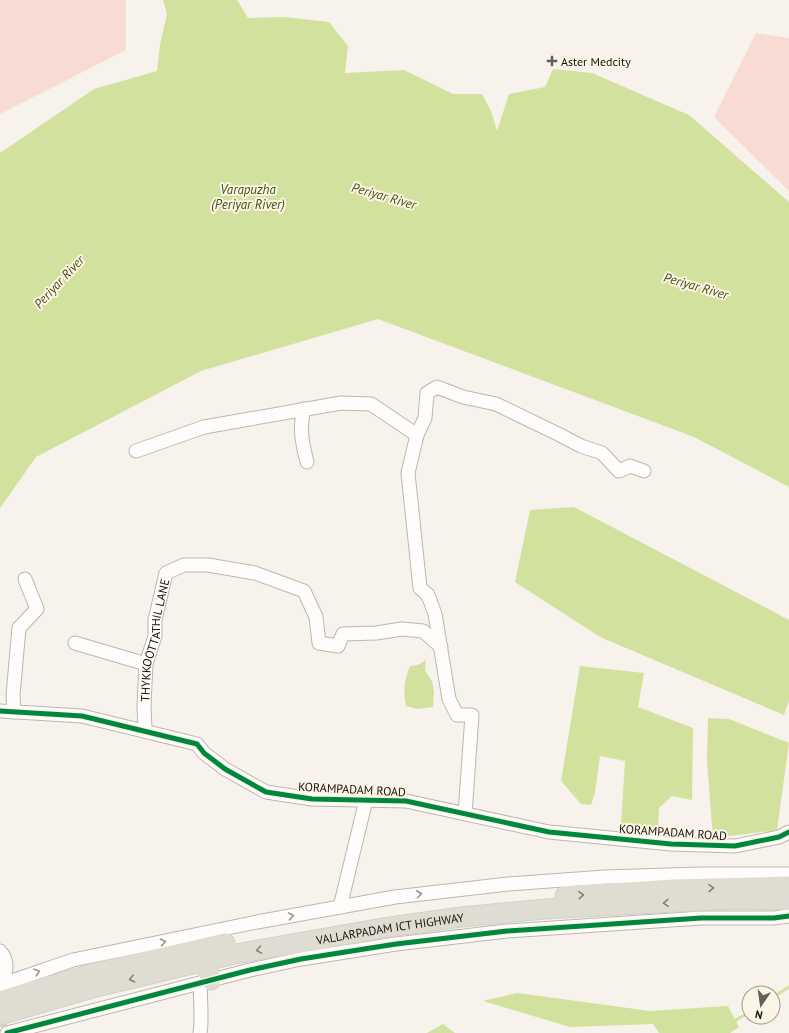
<svg xmlns="http://www.w3.org/2000/svg" width="789" height="1033" viewBox="0 0 789 1033" font-family="'PT Sans',sans-serif">
	<rect width="100%" height="100%" fill="#f7f3ec"/>
	<path fill="#f8dbd2" d="M 0,0 L 126,0 L 126,50 L 0,114 Z
		M 756,33 L 789,38 L 789,191 L 714,117 Z"/>
	<path fill="#d2e19d" d="M 163,0 L 237,0 L 248,18 L 284,17 L 329,22 L 348,46 L 345,73 L 404,70 L 453,94 L 482,94 L 491,111 L 497,131 L 509,94 L 545,87 L 553,69 L 592,73 L 689,115 L 789,202 L 789,487 L 694,437 L 378,319 L 201,371 L 36,457 L 0,508 L 0,153 L 94,89 L 157,71 L 160,44 L 167,14 Z
		M 574,507 L 789,620 L 789,701 L 784,715 L 600,637 L 515,582 L 530,510 Z
		M 426,660 L 425,671 C 436,683 434,692 433,707 L 418,709 L 406,706 C 403,691 404,680 410,666 L 418,665 Z
		M 580,666 L 644,673 L 638,707 L 693,728 L 692,800 L 672,796 L 659,808 L 658,830 L 621,826 L 625,761 L 600,756 L 595,792 L 591,805 L 581,804 L 561,781 Z
		M 708,718 L 729,719 L 789,743 L 777,830 L 713,838 L 707,761 Z
		M 517,993 L 650,1011 L 728,1006 L 739,1027 L 730,1033 L 659,1033 L 653,1024 L 570,1027 L 483,1001 Z
		M 443,1024 L 455,1033 L 427,1033 Z"/>
	<g fill="none" stroke-linecap="round" stroke-linejoin="round">
		<path stroke="#d2e19d" stroke-width="3" d="M 773,997 L 789,987
			M 733,1022 L 749,1012"/>
		<path stroke="#d6d1ca" stroke-width="13" stroke-dasharray="13 6" stroke-linecap="butt" d="M 0,1014 L 1,1032"/>
		<g stroke="#bcb6ae" stroke-width="15">
			<g id="minor">
				<path d="M 304,409 C 299,429 302,442 307,462"/>
				<path d="M 136,451 L 204,427 L 341,403 L 371,404 L 417,435"/>
				<path d="M 75,643 L 146,664"/>
				<path d="M 0,711 L 82,716 L 197,744 L 204,753 L 225,769 L 266,792 L 312,799 L 406,801 L 549,832 L 671,844 L 735,846 L 779,837 L 789,832"/>
				<path d="M 14,712 L 13,695 L 19,628 L 37,609 L 25,579"/>
				<path id="s1" d="M 145,731 L 144,705 L 146,664 L 155,636 L 155,620 L 166,573 L 184,565 L 208,565 L 255,573 L 304,591 L 316,617 L 319,643 L 338,646 L 343,634 L 376,633 L 402,629 L 423,631 L 441,647"/>
				<path d="M 465,814 L 472,715 L 457,715 L 449,699 L 435,614 L 428,595 L 420,588 L 408,473 L 417,435 L 425,418 L 427,393 L 437,387 L 463,397 L 496,404 L 558,434 L 581,446 L 602,453 L 619,471 L 630,466 L 644,471"/>
				<path d="M 340,907 L 366,800"/>
				<path d="M 0,951 C 9,961 7,973 0,984"/>
				<path d="M 0,985 L 73,960 L 257,922 L 395,897 L 508,884 L 605,877 L 699,874 L 789,874"/>
				<path d="M 7,1033 L 250,970 L 301,959 L 396,944 L 507,931 L 701,918 L 774,918 L 789,916"/>
				<path d="M 200,1033 C 203,1015 199,1000 201,983"/>
			</g>
		</g>
		<g stroke="#d2d0cb" stroke-width="21">
			<g id="highway">
				<path d="M 565,896 L 674,889 L 789,886"/>
				<path d="M 205,961 L 211,980"/>
				<path d="M 0,1001 L 91,974 L 225,943"/>
				<path id="s2" d="M 0,1015 L 96,987 L 230,955 L 383,928 L 461,917 L 546,909 L 731,899 L 789,900"/>
			</g>
		</g>
		<use href="#minor" stroke="#fefdfc" stroke-width="13"/>
		<use href="#highway" stroke="#dfddd2" stroke-width="19"/>
		<g stroke="#fcf4e7" stroke-width="8">
			<path id="cycleway" d="M 0,711 L 82,716 L 197,744 L 204,753 L 225,769 L 266,792 L 312,799 L 406,801 L 549,832 L 671,844 L 735,846 L 779,837 L 789,832
				M 7,1033 L 250,970 L 301,959 L 396,944 L 507,931 L 701,918 L 774,918 L 789,916"/>
		</g>
		<use href="#cycleway" stroke="#00873e" stroke-width="5"/>
	</g>
	<defs><path id="oneway-chevron" d="M-2-3.5L2.5 0L-2 3.5" fill="none" stroke-width="1.6" stroke-linecap="round" stroke-linejoin="round"/></defs>
	<g stroke="#858176">
		<use href="#oneway-chevron" transform="translate(711 888) rotate(-1)"/>
		<use href="#oneway-chevron" transform="translate(581 895) rotate(-4)"/>
		<use href="#oneway-chevron" transform="translate(666 903) rotate(177)"/>
		<use href="#oneway-chevron" transform="translate(259 950) rotate(170)"/>
		<use href="#oneway-chevron" transform="translate(132 979) rotate(167)"/>
	</g>
	<g stroke="#96938d">
		<use href="#oneway-chevron" transform="translate(419 894) rotate(-7)"/>
		<use href="#oneway-chevron" transform="translate(291 916) rotate(-10)"/>
		<use href="#oneway-chevron" transform="translate(163 942) rotate(-12)"/>
		<use href="#oneway-chevron" transform="translate(37 972) rotate(-19)"/>
	</g>
	<path fill="#666056" stroke="#fcf4e7" stroke-width="1.5" d="M550 55h4v4h4v4h-4v4h-4v-4h-4v-4h4z"/>
	<g text-anchor="middle" dominant-baseline="central" stroke-width="4" stroke-linejoin="round" paint-order="stroke">
		<g font-size="12" fill="#181106" stroke="#fcf4e7" text-anchor="start">
			<text x="561" y="61">Aster Medcity</text>
		</g>
		<g font-size="12" fill="#181106" stroke="#fcf4e7">
			<text stroke="none"><textPath href="#s1" startOffset="92">THYKKOOTTATHIL LANE</textPath></text>
			<text transform="translate(352 789) rotate(3)">KORAMPADAM ROAD</text>
			<text transform="translate(673 832) rotate(4)">KORAMPADAM ROAD</text>
			<text stroke="none"><textPath href="#s2" startOffset="400">VALLARPADAM ICT HIGHWAY</textPath></text>
		</g>
		<g font-size="13" font-style="italic" fill="#43510a" stroke="#fcf4e7">
			<text x="248" y="189">Varapuzha<tspan x="248" dy="15">(Periyar River)</tspan></text>
			<text transform="translate(384 196) rotate(16)">Periyar River</text>
			<text transform="translate(59 282) rotate(-47)">Periyar River</text>
			<text transform="translate(696 286) rotate(16)">Periyar River</text>
		</g>
	</g>
	<g transform="translate(761 1005) rotate(193)"><circle r="19" fill="#fcf4e7" stroke="#a1998d"/>
	<path d="M0-3L7 15L0 10L-7 15Z" fill="#666056"/>
	<text y="-6" font-size="11" font-weight="bold" text-anchor="middle" fill="#181106">N</text>
	</g>
</svg>
